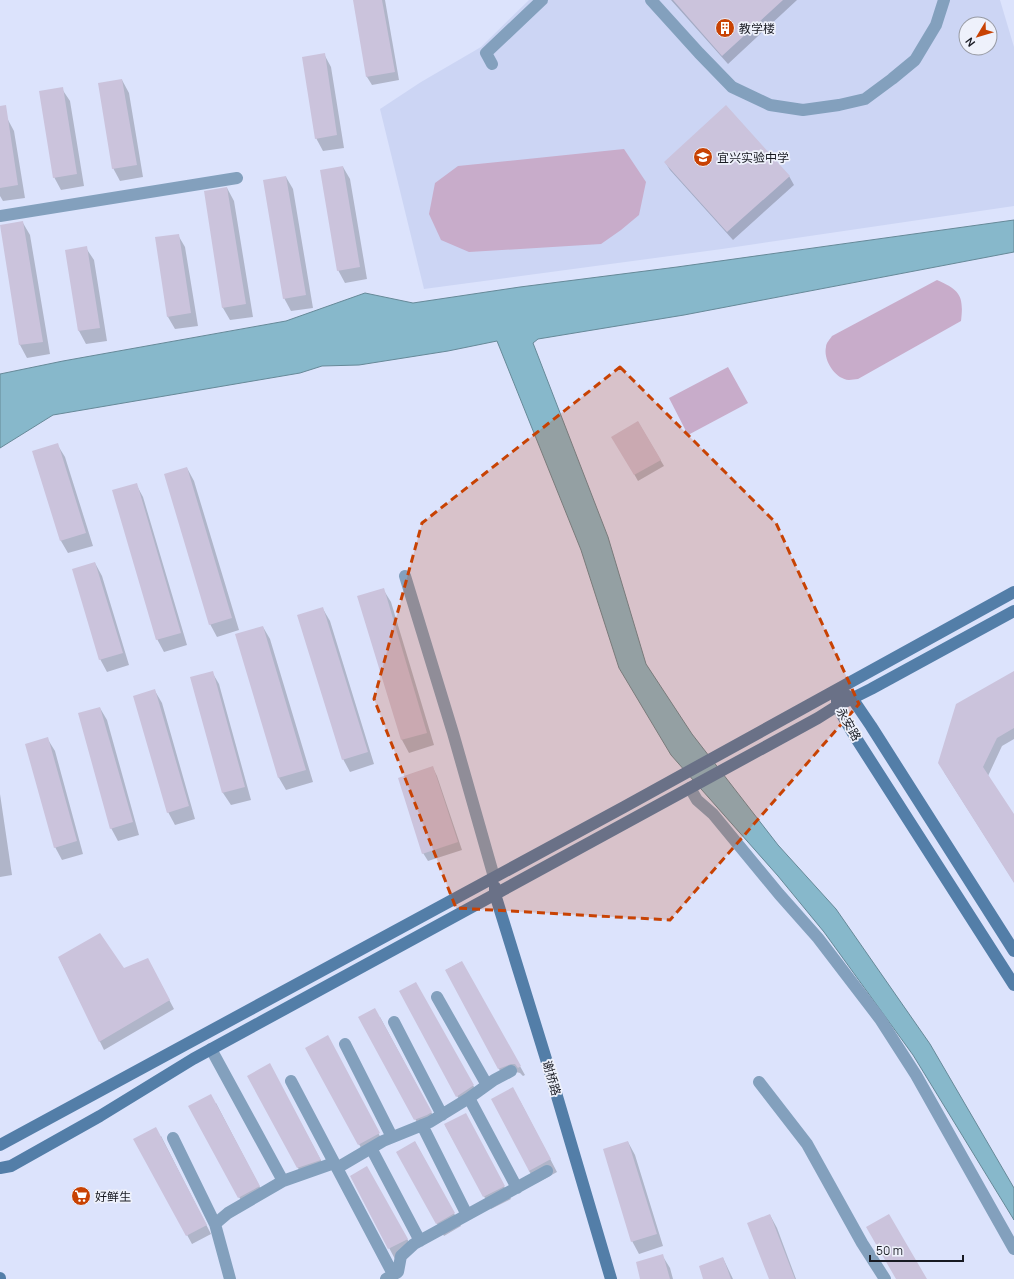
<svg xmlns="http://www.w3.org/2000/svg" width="1014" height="1279" viewBox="0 0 1014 1279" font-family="Manrope,'Noto Sans SC',sans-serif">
	<rect width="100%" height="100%" fill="#dce3fc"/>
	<path fill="#ccd5f4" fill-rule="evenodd" d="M 529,0 L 1000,0 L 1014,47 L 1014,206 L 722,249 L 424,289 L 380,109 L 421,82 L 481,47 ZM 966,24 L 990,24 L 990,48 L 966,48 Z"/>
	<path fill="#c8acca" d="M 624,149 L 646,182 L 639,215 L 621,230 L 601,244 L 469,252 L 441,240 L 429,214 L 435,183 L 458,166 Z
		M 937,280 C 960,290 964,296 961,321 L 858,379 C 855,379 852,380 849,380 C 835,379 823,360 826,347 C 826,343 830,339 832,336 Z
		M 728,367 L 748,403 L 688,435 L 669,398 Z"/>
	<path fill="#87b8cb" stroke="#668998" d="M 1014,220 L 1014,252 L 684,315 L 538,339 L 533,343 L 608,537 L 646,664 L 692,734 L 778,845 L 836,909 L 930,1044 L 1014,1188 L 1014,1220 L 913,1055 L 824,932 L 778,876 L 671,755 L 619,668 L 581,550 L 497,341 L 448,351 L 359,365 L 322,366 L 300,373 L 53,415 L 0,448 L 0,374 L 63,361 L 286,321 L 365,293 L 413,303 L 520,287 L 677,267 Z"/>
	<path fill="#0003" d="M 354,0 L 385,0 L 399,80 L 372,85 L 367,77 Z
		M 671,0 L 797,0 L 728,64 Z
		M 324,54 L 331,67 L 344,148 L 323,151 L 316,138 Z
		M 122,80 L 129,93 L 143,177 L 120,181 L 113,168 Z
		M 62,89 L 70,101 L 84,186 L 61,190 L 54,177 Z
		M 7,118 L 14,131 L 25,198 L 3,201 L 0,196 L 0,120 Z
		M 665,162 L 789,176 L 794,185 L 733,240 L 670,170 Z
		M 343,167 L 350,179 L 367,279 L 345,283 L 338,270 Z
		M 286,177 L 293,189 L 313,308 L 291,311 L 284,298 Z
		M 227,188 L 234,201 L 253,317 L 230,320 L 223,308 Z
		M 23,223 L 30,235 L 50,354 L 27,358 L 20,345 L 1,226 Z
		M 178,235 L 185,247 L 198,326 L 175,329 L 168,317 Z
		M 86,248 L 94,260 L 107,341 L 86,344 L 79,331 L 66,251 Z
		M 638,422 L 664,466 L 638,481 L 613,437 Z
		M 57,444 L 65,457 L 93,546 L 68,553 L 61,541 L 33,452 Z
		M 187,468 L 194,481 L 239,630 L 217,637 L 210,624 Z
		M 136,484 L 143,497 L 187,645 L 164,652 L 157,639 Z
		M 95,563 L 102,576 L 129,665 L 107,672 L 100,659 Z
		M 383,589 L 391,602 L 434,745 L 409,753 L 402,740 L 359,597 Z
		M 323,609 L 330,621 L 374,764 L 350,772 L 343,759 Z
		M 263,627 L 270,639 L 313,782 L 286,790 L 279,778 Z
		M 212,672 L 219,684 L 251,800 L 231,805 L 223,793 L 191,678 Z
		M 1014,672 L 1014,739 L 1002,746 L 988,776 L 1014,816 L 1014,882 L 944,772 Z
		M 155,691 L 162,703 L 195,819 L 175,825 L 168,812 Z
		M 100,708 L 107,720 L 139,835 L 118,841 L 111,828 Z
		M 47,738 L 55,751 L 83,854 L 62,860 L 55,847 Z
		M 433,768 L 437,776 L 462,850 L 428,861 L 423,853 Z
		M 0,794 L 12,875 L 0,877 Z
		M 59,958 L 124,969 L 152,967 L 174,1009 L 104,1050 Z
		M 461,962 L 525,1075 L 523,1076 L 520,1073 L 516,1072 L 504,1077 L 499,1069 L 446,970 Z
		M 416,984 L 478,1094 L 462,1105 L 401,992 Z
		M 360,1017 L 380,1017 L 436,1121 L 420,1128 Z
		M 332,1045 L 383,1142 L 363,1152 L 359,1144 Z
		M 274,1073 L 325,1168 L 303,1176 L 298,1168 Z
		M 520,1101 L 557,1172 L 537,1183 L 529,1171 Z
		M 216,1103 L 264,1195 L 244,1206 L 190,1107 Z
		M 445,1125 L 472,1127 L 511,1199 L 491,1209 Z
		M 161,1136 L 211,1234 L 192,1244 L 135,1140 Z
		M 415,1142 L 461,1226 L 444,1236 L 397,1152 Z
		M 628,1142 L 635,1155 L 663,1246 L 639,1254 L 632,1241 Z
		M 367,1168 L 414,1251 L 396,1261 L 351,1176 Z
		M 770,1215 L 777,1228 L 796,1279 L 770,1279 Z
		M 662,1255 L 670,1268 L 673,1279 L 641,1279 Z
		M 723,1258 L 733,1279 L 705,1279 Z"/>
	<path fill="#cbc3dc" d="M 353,0 L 382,0 L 395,72 L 366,77 Z
		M 673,0 L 783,0 L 722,56 Z
		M 325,53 L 337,135 L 315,139 L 302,57 Z
		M 122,79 L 137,165 L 112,169 L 98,83 Z
		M 63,87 L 77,174 L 53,178 L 39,91 Z
		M 6,105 L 18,185 L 0,188 L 0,106 Z
		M 726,105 L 790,176 L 727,232 L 664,162 Z
		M 343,166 L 360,267 L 337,271 L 320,170 Z
		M 286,176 L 306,295 L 283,299 L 263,180 Z
		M 227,187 L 246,304 L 222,308 L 204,191 Z
		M 23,221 L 43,342 L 19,345 L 0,225 Z
		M 179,234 L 191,313 L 167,317 L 155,237 Z
		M 87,246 L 100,328 L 78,331 L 65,250 Z
		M 638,421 L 661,460 L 634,475 L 611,437 Z
		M 58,443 L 86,533 L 60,541 L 32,451 Z
		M 187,467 L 232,618 L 209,625 L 164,474 Z
		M 137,483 L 181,633 L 156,640 L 112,490 Z
		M 95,562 L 123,653 L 99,660 L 72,569 Z
		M 384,588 L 427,733 L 401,740 L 357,596 Z
		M 323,607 L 368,752 L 342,760 L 297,615 Z
		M 263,626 L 306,770 L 278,778 L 235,634 Z
		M 213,671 L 245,787 L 222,793 L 190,677 Z
		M 1014,671 L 1014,728 L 997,738 L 983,767 L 1014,814 L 1014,883 L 938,763 L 956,704 Z
		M 155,689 L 189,806 L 167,813 L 133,696 Z
		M 100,707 L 133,822 L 110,829 L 78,713 Z
		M 48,737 L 77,841 L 54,848 L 25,744 Z
		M 433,766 L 458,842 L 422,854 L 398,778 Z
		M 100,933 L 124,968 L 148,958 L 170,1000 L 99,1042 L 58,957 Z
		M 462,961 L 521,1066 L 518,1068 L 515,1064 L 511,1064 L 498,1069 L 445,970 Z
		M 416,982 L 474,1085 L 456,1097 L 399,991 Z
		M 375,1008 L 432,1112 L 427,1115 L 414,1120 L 358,1017 Z
		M 328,1035 L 380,1133 L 358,1145 L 305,1048 Z
		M 270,1063 L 321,1160 L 297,1168 L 247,1076 Z
		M 513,1087 L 551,1159 L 529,1171 L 491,1099 Z
		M 211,1094 L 260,1186 L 238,1198 L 188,1106 Z
		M 466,1113 L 505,1186 L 483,1197 L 444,1124 Z
		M 156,1127 L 207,1225 L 186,1236 L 133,1139 Z
		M 415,1141 L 455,1213 L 436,1224 L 396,1152 Z
		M 628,1141 L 657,1234 L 631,1242 L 603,1149 Z
		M 367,1166 L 408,1239 L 388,1249 L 350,1176 Z
		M 770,1214 L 795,1279 L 769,1279 L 747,1223 Z
		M 889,1214 L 927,1279 L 896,1279 L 866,1227 Z
		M 663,1254 L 670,1279 L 640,1279 L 636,1262 Z
		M 723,1257 L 731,1279 L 703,1279 L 699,1266 Z"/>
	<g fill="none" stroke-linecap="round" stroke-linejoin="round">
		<path stroke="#83a0bd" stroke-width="12" d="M 651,0 L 699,53 L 732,87 L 770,105 L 803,110 L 839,105 L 865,99 L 892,79 L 915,60 L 936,25 L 944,0
			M 492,64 L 486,53 L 542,0
			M 0,216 L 237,178
			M 405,576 L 453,733 L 494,877
			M 690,788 L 697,800 L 713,814 L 779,894 L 818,938 L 880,1019 L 916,1075 L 1014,1249
			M 437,997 L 487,1085
			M 394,1022 L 442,1115
			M 345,1044 L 392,1137
			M 211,1049 L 283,1181
			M 291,1081 L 393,1274
			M 759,1082 L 807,1144 L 862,1243 L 885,1279
			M 469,1098 L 517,1188
			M 422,1125 L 467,1215
			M 173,1138 L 215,1224
			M 371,1148 L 420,1241
			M 337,1168 L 383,1141 L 430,1122 L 469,1098 L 494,1080 L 511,1071
			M 230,1279 L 215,1224 L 228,1213 L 283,1181 L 334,1163
			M 386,1279 L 398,1272 L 401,1256 L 414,1244 L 547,1171"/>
		<path stroke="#537ea8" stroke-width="12" d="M 846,695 L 852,698 L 871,726 L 1014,951
			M 837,699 L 837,706 L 854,735 L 1014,985
			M 495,887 L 495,894 L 546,1059 L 611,1279
			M 0,1145 L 624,807 L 1014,592
			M 0,1168 L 11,1166 L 100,1116 L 193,1059 L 818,718 L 837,706 L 871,689 L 1014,611
			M 0,1278 L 0,1279"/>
	</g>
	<path fill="#c84203" fill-opacity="0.2" stroke="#c84203" stroke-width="3" stroke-dasharray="8 5" stroke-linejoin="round" d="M 620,367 L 776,523 L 859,704 L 670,920 L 456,908 L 374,699 L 422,523 Z"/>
	<defs>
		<g id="building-disc" transform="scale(1)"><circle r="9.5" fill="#c84203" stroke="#eef1fb"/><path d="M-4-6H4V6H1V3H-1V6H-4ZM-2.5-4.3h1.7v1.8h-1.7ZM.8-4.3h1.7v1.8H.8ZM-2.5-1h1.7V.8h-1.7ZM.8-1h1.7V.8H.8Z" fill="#fff"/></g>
		<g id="school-disc" transform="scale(1)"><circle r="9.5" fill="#c84203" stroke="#eef1fb"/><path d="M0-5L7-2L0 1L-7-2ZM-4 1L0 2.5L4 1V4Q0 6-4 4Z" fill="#fff"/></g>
		<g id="supermarket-disc" transform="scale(1)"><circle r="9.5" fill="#c84203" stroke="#eef1fb"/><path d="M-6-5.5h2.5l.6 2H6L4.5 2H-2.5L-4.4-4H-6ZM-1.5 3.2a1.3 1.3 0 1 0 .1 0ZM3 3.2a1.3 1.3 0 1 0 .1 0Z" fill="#fff"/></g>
	</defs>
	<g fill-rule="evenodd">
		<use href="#building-disc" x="725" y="28"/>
		<use href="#school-disc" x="703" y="157"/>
		<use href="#supermarket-disc" x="81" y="1196"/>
	</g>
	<g text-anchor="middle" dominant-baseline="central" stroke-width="3.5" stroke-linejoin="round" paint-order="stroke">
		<g font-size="12" fill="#181a22" stroke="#eef1fb" text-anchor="start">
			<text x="739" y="28">教学楼</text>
			<text x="717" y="157">宜兴实验中学</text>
			<text x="95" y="1196">好鲜生</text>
		</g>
		<g font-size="12" fill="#181a22" stroke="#eef1fb">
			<text transform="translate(849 724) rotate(60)">永安路</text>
			<text transform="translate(552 1078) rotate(74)">谢桥路</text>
		</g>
	</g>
	<g transform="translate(978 36) rotate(232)"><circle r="19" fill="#eef1fb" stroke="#989ba4"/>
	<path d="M0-3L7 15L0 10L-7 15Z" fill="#c84203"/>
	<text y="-6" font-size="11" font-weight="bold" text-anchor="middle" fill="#181a22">N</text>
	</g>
	<path d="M870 1255v6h93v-6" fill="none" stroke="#181a22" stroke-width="2"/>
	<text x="876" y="1255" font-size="12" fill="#181a22" stroke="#eef1fb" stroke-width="3" paint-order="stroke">50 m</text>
</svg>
